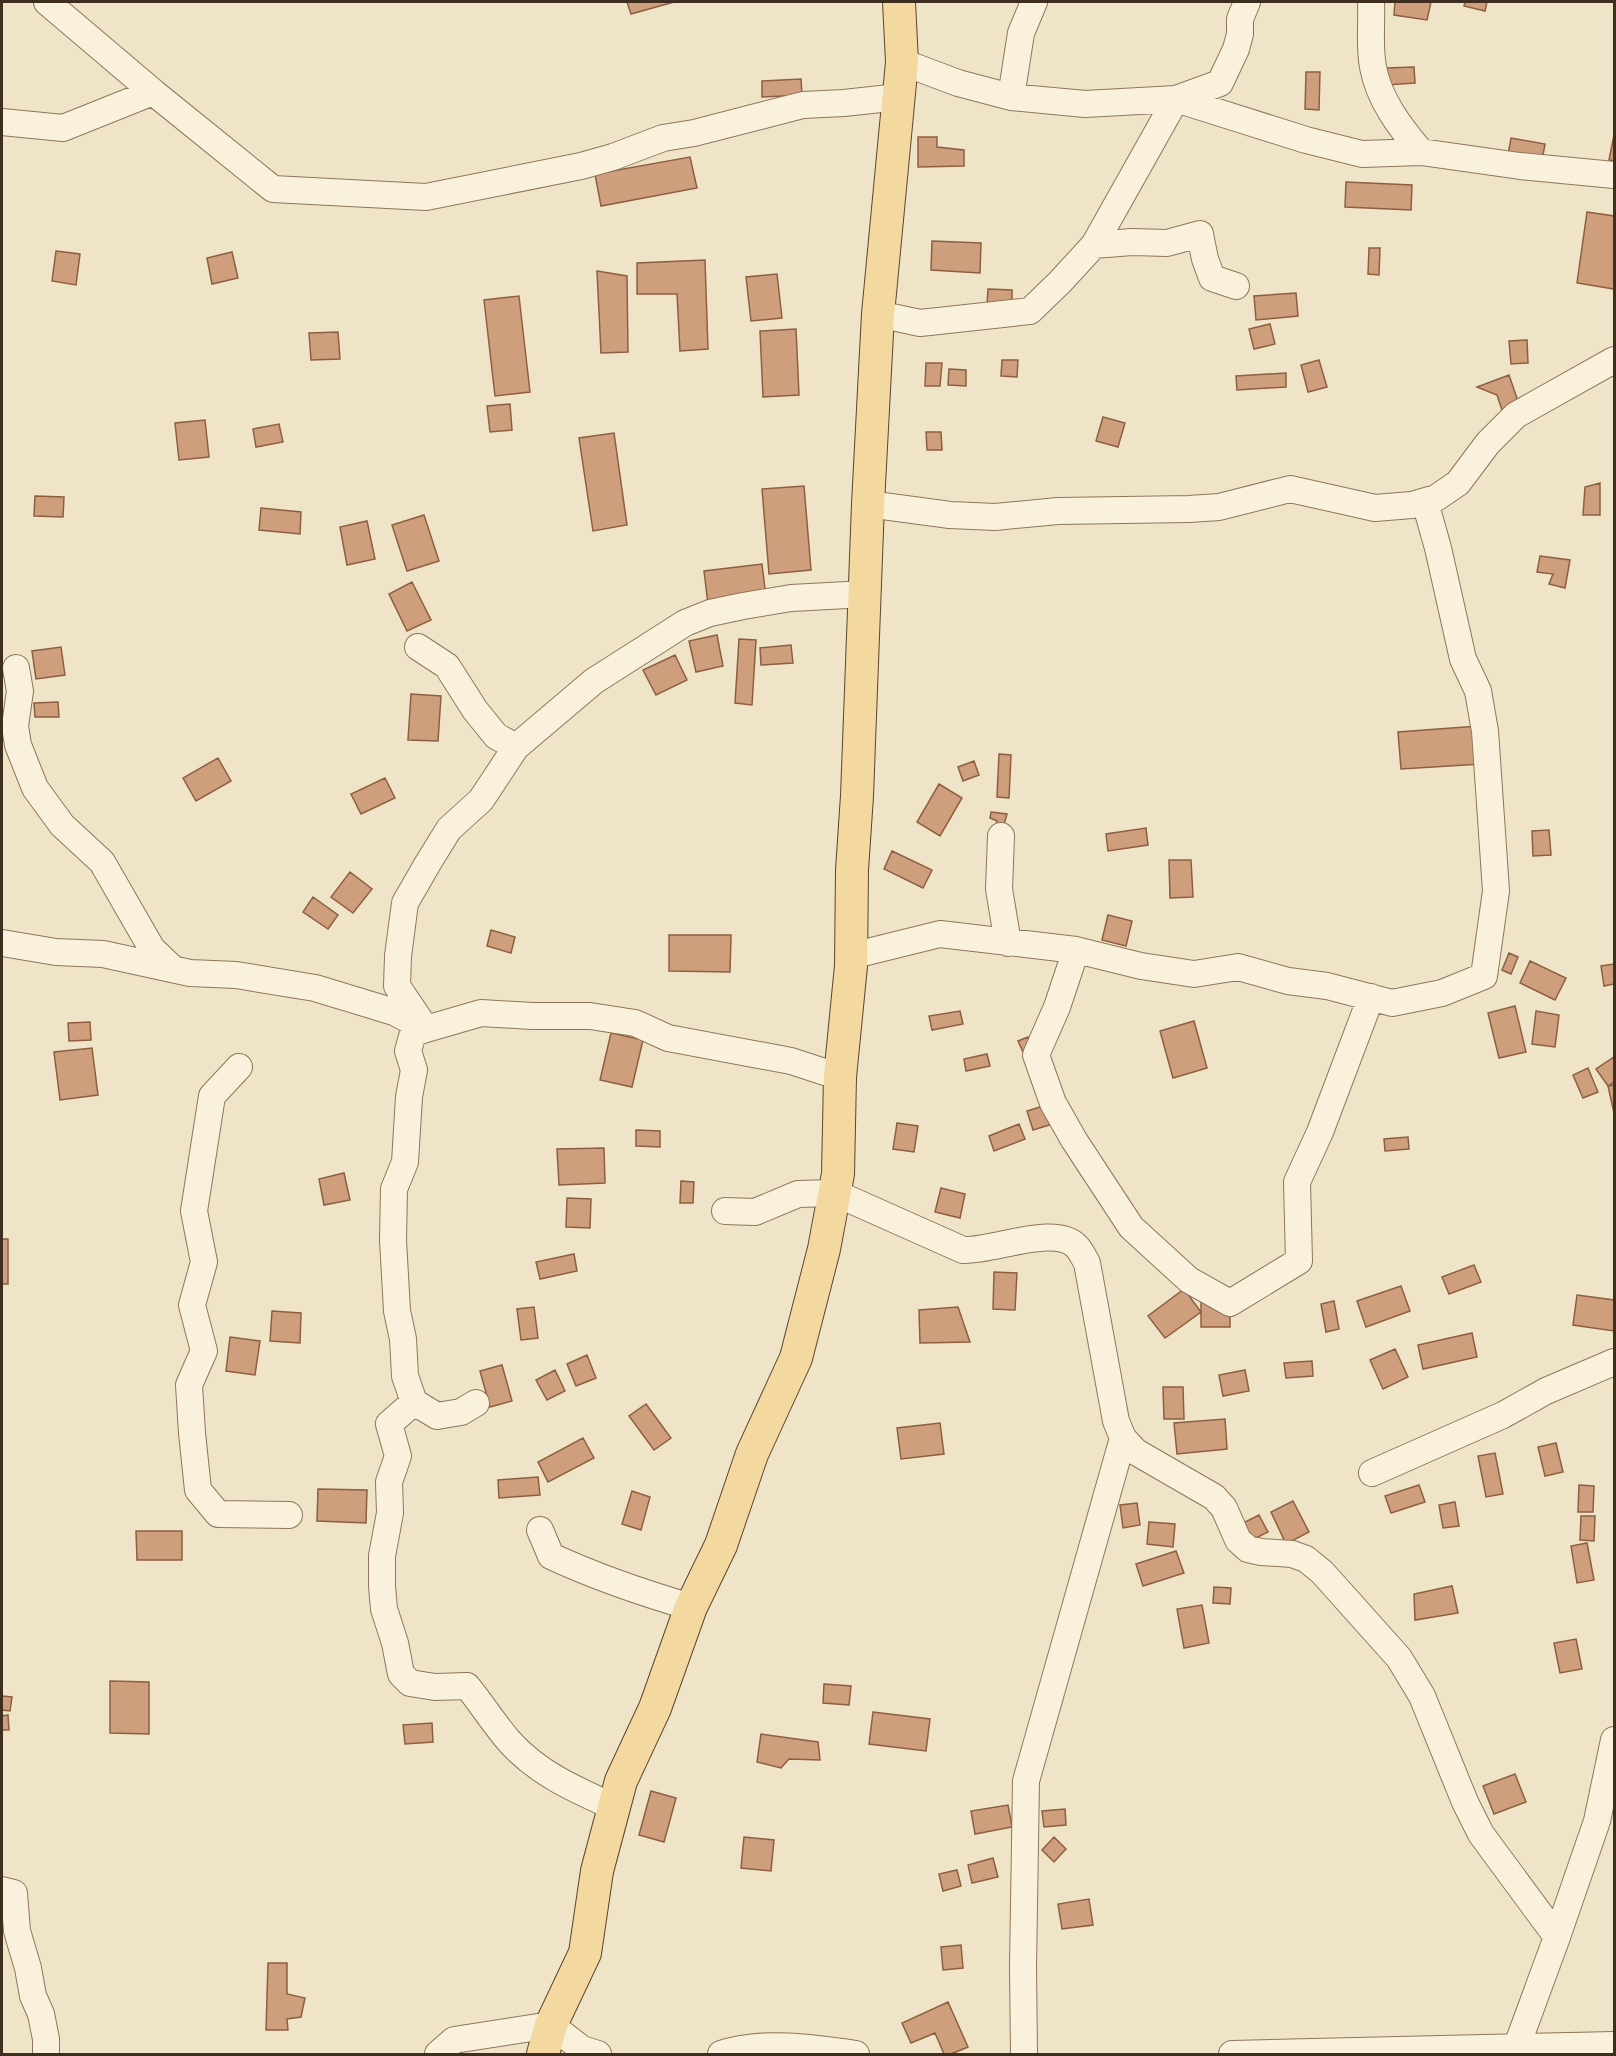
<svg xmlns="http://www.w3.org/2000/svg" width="1616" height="2056" viewBox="0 0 1616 2056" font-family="Georgia,serif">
	<rect width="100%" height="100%" fill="#f0e4c8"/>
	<path fill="#cf9f7d" stroke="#8d5f41" stroke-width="1.5" d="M 627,2 L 674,2 L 631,14 Z
		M 1395,2 L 1431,2 L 1427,20 L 1394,15 Z
		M 1465,2 L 1487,2 L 1485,11 L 1464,6 Z
		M 1414,67 L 1415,83 L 1386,85 L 1386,68 Z
		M 1306,72 L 1320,72 L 1319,110 L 1305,109 Z
		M 801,79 L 802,95 L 762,97 L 762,81 Z
		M 1614,135 L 1614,161 L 1609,160 Z
		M 918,137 L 937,137 L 937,147 L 964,150 L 964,166 L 918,167 Z
		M 1511,138 L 1545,144 L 1542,161 L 1508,155 Z
		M 690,157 L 697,188 L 601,206 L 595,174 Z
		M 1346,182 L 1412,185 L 1411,210 L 1345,207 Z
		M 1587,212 L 1614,216 L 1614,289 L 1577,283 Z
		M 932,241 L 981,243 L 980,273 L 931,270 Z
		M 1369,248 L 1380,248 L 1379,275 L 1368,274 Z
		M 56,251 L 80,254 L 76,285 L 52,281 Z
		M 232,252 L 238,278 L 212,284 L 207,258 Z
		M 705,260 L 708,349 L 680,351 L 677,294 L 637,294 L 637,263 Z
		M 597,271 L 627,276 L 628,352 L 601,353 Z
		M 777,274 L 782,318 L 751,321 L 746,277 Z
		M 988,289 L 1012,290 L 1012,306 L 987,305 Z
		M 1296,293 L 1298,316 L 1256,320 L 1254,296 Z
		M 519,296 L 530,392 L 495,396 L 484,300 Z
		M 1270,324 L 1275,344 L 1254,349 L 1249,329 Z
		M 796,329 L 799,395 L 763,397 L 760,331 Z
		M 338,332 L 340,359 L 311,360 L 309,333 Z
		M 1527,340 L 1528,363 L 1511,364 L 1509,341 Z
		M 1002,360 L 1018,360 L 1017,377 L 1001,376 Z
		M 1319,360 L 1327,387 L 1308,392 L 1301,365 Z
		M 926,363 L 942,363 L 940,386 L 925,386 Z
		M 949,369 L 966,370 L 966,386 L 948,385 Z
		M 1286,373 L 1286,387 L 1237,390 L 1236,376 Z
		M 1509,375 L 1520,407 L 1503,413 L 1497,395 L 1477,387 Z
		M 510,404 L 512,430 L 490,432 L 487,406 Z
		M 1103,417 L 1125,423 L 1118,447 L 1096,441 Z
		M 205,420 L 209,457 L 179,460 L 175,423 Z
		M 279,424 L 283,442 L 256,447 L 253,429 Z
		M 926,432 L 941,432 L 942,450 L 927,450 Z
		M 614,433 L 627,525 L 593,531 L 579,438 Z
		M 1600,483 L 1600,515 L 1583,515 L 1585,487 Z
		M 804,486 L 811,570 L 769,574 L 762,489 Z
		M 35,496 L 64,497 L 63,517 L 34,516 Z
		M 261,508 L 301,512 L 300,534 L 259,530 Z
		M 424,515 L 439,561 L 407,571 L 392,525 Z
		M 367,521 L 375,559 L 347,565 L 340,527 Z
		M 1540,556 L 1570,560 L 1565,588 L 1549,584 L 1553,574 L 1537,572 Z
		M 762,564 L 766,597 L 708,604 L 704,571 Z
		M 412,582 L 431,620 L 407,631 L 389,594 Z
		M 717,635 L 723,666 L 696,672 L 689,641 Z
		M 739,639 L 756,640 L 752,705 L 735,703 Z
		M 791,645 L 793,663 L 761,665 L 760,648 Z
		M 61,647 L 65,675 L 36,679 L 32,651 Z
		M 675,655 L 687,680 L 656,695 L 643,670 Z
		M 411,694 L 441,696 L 438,741 L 408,740 Z
		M 58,702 L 59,717 L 35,717 L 34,703 Z
		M 1478,726 L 1481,764 L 1401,769 L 1398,732 Z
		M 999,754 L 1011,755 L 1009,798 L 997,797 Z
		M 218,758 L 231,781 L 196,801 L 183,778 Z
		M 974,761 L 979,775 L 963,781 L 958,767 Z
		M 385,778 L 395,798 L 361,814 L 351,794 Z
		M 939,784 L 962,798 L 940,836 L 917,822 Z
		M 991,812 L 1007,814 L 1001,836 L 993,835 L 997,821 L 990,818 Z
		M 1146,828 L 1148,845 L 1108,851 L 1106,834 Z
		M 1549,830 L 1551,855 L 1533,856 L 1532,831 Z
		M 892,851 L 932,870 L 923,888 L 884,869 Z
		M 1169,860 L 1191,860 L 1193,897 L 1170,898 Z
		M 350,872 L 372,889 L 353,913 L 331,897 Z
		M 313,897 L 338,915 L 328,929 L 303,912 Z
		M 1108,915 L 1132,921 L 1126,946 L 1102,940 Z
		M 491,930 L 515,937 L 511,953 L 487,946 Z
		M 669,935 L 731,935 L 730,972 L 669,971 Z
		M 1509,953 L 1518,957 L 1511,974 L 1502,970 Z
		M 1530,961 L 1566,978 L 1555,1000 L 1520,983 Z
		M 1614,964 L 1614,984 L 1604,986 L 1601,966 Z
		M 1515,1006 L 1526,1052 L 1499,1058 L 1488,1013 Z
		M 960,1011 L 963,1024 L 932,1030 L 929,1016 Z
		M 1536,1011 L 1559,1015 L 1555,1047 L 1532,1044 Z
		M 1194,1021 L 1207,1068 L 1173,1078 L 1160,1031 Z
		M 90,1022 L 91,1040 L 69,1041 L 68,1023 Z
		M 611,1033 L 643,1040 L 632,1087 L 600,1080 Z
		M 1028,1037 L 1036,1055 L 1026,1059 L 1018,1041 Z
		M 92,1048 L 98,1095 L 60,1100 L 54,1052 Z
		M 987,1054 L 990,1066 L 966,1071 L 964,1059 Z
		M 1614,1057 L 1614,1082 L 1608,1086 L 1596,1069 Z
		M 1588,1068 L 1598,1092 L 1583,1098 L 1573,1075 Z
		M 1614,1085 L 1614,1113 L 1608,1086 Z
		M 1053,1103 L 1059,1122 L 1033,1130 L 1027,1111 Z
		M 897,1123 L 918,1126 L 914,1152 L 893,1149 Z
		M 1019,1124 L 1025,1139 L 994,1151 L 989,1136 Z
		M 636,1130 L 660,1131 L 660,1147 L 636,1146 Z
		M 1408,1137 L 1409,1149 L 1385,1151 L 1384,1139 Z
		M 604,1148 L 605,1183 L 559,1185 L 557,1149 Z
		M 344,1173 L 350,1200 L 324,1205 L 319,1179 Z
		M 681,1181 L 694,1182 L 693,1203 L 680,1203 Z
		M 941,1188 L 965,1194 L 960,1218 L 935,1212 Z
		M 567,1198 L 591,1199 L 590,1228 L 566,1227 Z
		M 2,1239 L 8,1239 L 8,1284 L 2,1284 Z
		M 574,1254 L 577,1271 L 540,1279 L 536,1262 Z
		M 1474,1265 L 1481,1282 L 1449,1294 L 1442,1277 Z
		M 994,1272 L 1017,1273 L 1015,1310 L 993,1309 Z
		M 1401,1286 L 1410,1311 L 1366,1327 L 1357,1301 Z
		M 1184,1289 L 1201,1312 L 1165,1338 L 1148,1316 Z
		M 1577,1295 L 1614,1300 L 1614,1331 L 1573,1325 Z
		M 1334,1301 L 1339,1329 L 1326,1332 L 1321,1304 Z
		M 1201,1302 L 1230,1303 L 1230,1327 L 1201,1327 Z
		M 534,1307 L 538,1338 L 521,1340 L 517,1309 Z
		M 958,1307 L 970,1342 L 920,1343 L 919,1310 Z
		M 272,1311 L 301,1313 L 300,1343 L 270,1341 Z
		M 1472,1333 L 1477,1357 L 1423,1369 L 1418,1345 Z
		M 230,1337 L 260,1341 L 255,1375 L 226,1371 Z
		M 1395,1349 L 1408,1377 L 1383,1389 L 1370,1360 Z
		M 587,1355 L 596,1378 L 576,1386 L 567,1364 Z
		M 1312,1361 L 1313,1376 L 1286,1378 L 1284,1363 Z
		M 502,1365 L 512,1401 L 490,1407 L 480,1371 Z
		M 555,1370 L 565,1391 L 547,1400 L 536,1380 Z
		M 1245,1370 L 1249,1391 L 1223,1396 L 1219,1375 Z
		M 1163,1387 L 1183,1387 L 1184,1419 L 1164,1419 Z
		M 646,1404 L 671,1438 L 654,1450 L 629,1416 Z
		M 1225,1419 L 1227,1449 L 1177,1454 L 1174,1423 Z
		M 940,1423 L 944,1454 L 901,1459 L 897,1428 Z
		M 583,1438 L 594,1458 L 548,1482 L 538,1462 Z
		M 1556,1443 L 1563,1472 L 1545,1476 L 1538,1447 Z
		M 1495,1453 L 1503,1494 L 1486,1497 L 1478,1456 Z
		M 538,1477 L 540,1495 L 499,1498 L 498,1480 Z
		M 1419,1485 L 1425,1502 L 1391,1513 L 1385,1496 Z
		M 1579,1485 L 1594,1486 L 1593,1512 L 1578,1512 Z
		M 318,1489 L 367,1490 L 366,1523 L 317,1521 Z
		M 632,1491 L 650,1497 L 641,1530 L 622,1524 Z
		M 1293,1501 L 1309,1532 L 1286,1544 L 1271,1512 Z
		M 1455,1502 L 1459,1526 L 1443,1528 L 1439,1505 Z
		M 1137,1503 L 1140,1525 L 1123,1528 L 1120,1505 Z
		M 1259,1515 L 1268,1532 L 1246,1543 L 1237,1526 Z
		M 1581,1516 L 1595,1516 L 1594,1541 L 1580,1540 Z
		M 1149,1522 L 1175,1524 L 1173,1547 L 1147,1544 Z
		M 136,1531 L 182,1531 L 182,1560 L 137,1560 Z
		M 1587,1543 L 1594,1580 L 1577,1583 L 1571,1546 Z
		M 1176,1551 L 1184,1573 L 1143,1586 L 1136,1564 Z
		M 1452,1586 L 1458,1613 L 1415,1620 L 1414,1594 Z
		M 1214,1587 L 1231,1588 L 1230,1604 L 1213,1603 Z
		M 1202,1605 L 1209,1643 L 1184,1648 L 1177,1609 Z
		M 1576,1639 L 1582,1669 L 1560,1673 L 1554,1643 Z
		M 110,1681 L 149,1682 L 149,1734 L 110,1733 Z
		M 824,1684 L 851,1686 L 849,1705 L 823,1703 Z
		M 2,1696 L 12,1697 L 10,1711 L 2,1710 Z
		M 873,1712 L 930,1719 L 926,1751 L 869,1744 Z
		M 8,1715 L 9,1730 L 2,1730 L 2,1716 Z
		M 432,1723 L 433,1742 L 405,1744 L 403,1725 Z
		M 761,1734 L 818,1742 L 820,1760 L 789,1759 L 781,1768 L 757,1762 Z
		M 1515,1774 L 1526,1802 L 1494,1814 L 1483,1786 Z
		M 651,1791 L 676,1798 L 664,1842 L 639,1835 Z
		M 1008,1805 L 1012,1827 L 975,1834 L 971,1811 Z
		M 1065,1809 L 1066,1825 L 1044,1827 L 1042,1811 Z
		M 744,1837 L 774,1840 L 771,1871 L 741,1868 Z
		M 1054,1837 L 1066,1849 L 1054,1862 L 1042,1850 Z
		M 993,1858 L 998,1877 L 972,1883 L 968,1865 Z
		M 957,1870 L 961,1886 L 943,1891 L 939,1874 Z
		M 1089,1899 L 1093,1925 L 1062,1929 L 1058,1904 Z
		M 961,1945 L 963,1968 L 943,1970 L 941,1947 Z
		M 268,1963 L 287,1963 L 287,1994 L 305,1998 L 301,2017 L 287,2019 L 288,2030 L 266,2030 Z
		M 948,2002 L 968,2047 L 951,2054 L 944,2054 L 935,2033 L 911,2043 L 902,2023 Z"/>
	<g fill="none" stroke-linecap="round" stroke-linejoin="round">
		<g stroke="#8d765c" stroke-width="28">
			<path id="minor" d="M 47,2 L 153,92
				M 1371,2 C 1372,23 1369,46 1373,67 C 1379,100 1400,127 1421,152
				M 902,62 L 958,83 L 1011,97 L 1085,104 L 1176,99 L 1220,83 L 1236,49 L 1240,34 L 1240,19 L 1247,2
				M 1011,97 L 1021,33 L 1034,2
				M 1176,99 L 1306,140 L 1362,154 L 1421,152 L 1520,166 L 1614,175
				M 2,122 L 63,128 L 153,92 L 273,189 L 426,197 L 581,166 L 613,157 L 663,138 L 694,133 L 803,105 L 844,103 L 899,97
				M 1094,245 L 1132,242 L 1167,243 L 1200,234 L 1205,259 L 1212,278 L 1236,286
				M 878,314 L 920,323 L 1030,311 L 1060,282 L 1094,245 L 1176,99
				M 868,504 L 950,515 L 995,517 L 1058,511 L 1189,509 L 1219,507 L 1290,489 L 1375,508 L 1412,505 L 1436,498 L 1458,483 L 1488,443 L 1516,415 L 1614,360
				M 418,647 L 447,666 L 475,710 L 496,736 L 516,747 L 594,681 L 685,623 L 710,613 L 743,606 L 791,598 L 866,594
				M 16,668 L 20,691 L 15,726 L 18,745 L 35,788 L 62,825 L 102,862 L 152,949 L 173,969
				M 1001,836 L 999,889 L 1008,943
				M 2,943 L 56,952 L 103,954 L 190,973 L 236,975 L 315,988 L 394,1012 L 426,1029 L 481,1013 L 532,1016 L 590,1016 L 635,1023 L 668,1038 L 791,1061 L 840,1077
				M 1076,950 L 1057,1007 L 1036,1055 L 1053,1103 L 1074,1140 L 1131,1227 L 1189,1280 L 1230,1303 L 1299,1261 L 1297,1182 L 1320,1132 L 1371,997
				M 851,956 L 940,934 L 1076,950 L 1141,966 L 1194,974 L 1238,967 L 1288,981 L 1327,986 L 1392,1003 L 1442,993 L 1484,976 L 1496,891 L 1485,731 L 1478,691 L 1463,659 L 1438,548 L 1425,502
				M 239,1067 L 212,1096 L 194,1211 L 204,1262 L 192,1305 L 204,1351 L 189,1385 L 192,1433 L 198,1490 L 218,1514 L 289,1515
				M 725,1211 L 755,1212 L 798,1194 L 835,1193 L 963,1250 C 991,1252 1057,1223 1077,1247 C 1081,1251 1084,1258 1087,1263 L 1116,1421 L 1123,1438 L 1136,1452 L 1214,1497 L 1224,1508 L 1238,1540 L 1248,1549 L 1261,1552 L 1292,1554 L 1306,1559 L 1322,1572 L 1399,1658 L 1422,1696 L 1465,1802 L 1481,1834 L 1557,1937
				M 414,1402 L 389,1424 L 398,1456 L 389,1482 L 390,1513 L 382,1556 L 382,1586 L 384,1609 L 395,1643 L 401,1674 L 410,1683 L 435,1687 L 467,1686 C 482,1704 494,1724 509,1741 C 537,1773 576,1790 614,1807
				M 476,1403 L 461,1412 L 437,1416 L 414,1402 L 405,1376 L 403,1339 L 397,1311 L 393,1240 L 394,1189 L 405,1162 L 409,1097 L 414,1070 L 408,1051 L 413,1033 L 426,1029 L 397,986 L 398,956 L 405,903 L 428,863 L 449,829 L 481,800 L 516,747
				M 1372,1473 L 1503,1415 L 1546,1391 L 1614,1362
				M 540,1530 L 551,1556 C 596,1577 643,1593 691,1607
				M 2,1890 L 14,1893 L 17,1931 L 28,1968 L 33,1996 L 41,2014 L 46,2039 L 46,2054
				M 438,2054 L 454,2040 L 551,2025 L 582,2049 L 598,2054
				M 721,2054 C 760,2040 816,2048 856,2054
				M 1024,2054 L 1023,1967 L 1026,1781 L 1123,1438
				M 1232,2054 L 1614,2045
				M 1514,2054 L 1557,1937 L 1597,1821 L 1614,1740"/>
		</g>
		<g stroke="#5b4430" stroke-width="34">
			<path id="major" d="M 543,2054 L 551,2025 L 585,1953 L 597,1871 L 621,1781 L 655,1708 L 691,1607 L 721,1545 L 752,1454 L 796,1358 L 824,1249 L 838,1174 L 840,1077 L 851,966 L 852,870 L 857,796 L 868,504 L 878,314 L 902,62 L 899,2"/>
		</g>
		<use href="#minor" stroke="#faf1dc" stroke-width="26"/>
		<use href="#major" stroke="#f3d9a0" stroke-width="32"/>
	</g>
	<rect width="1616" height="2056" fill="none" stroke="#3d2e20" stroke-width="6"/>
</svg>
